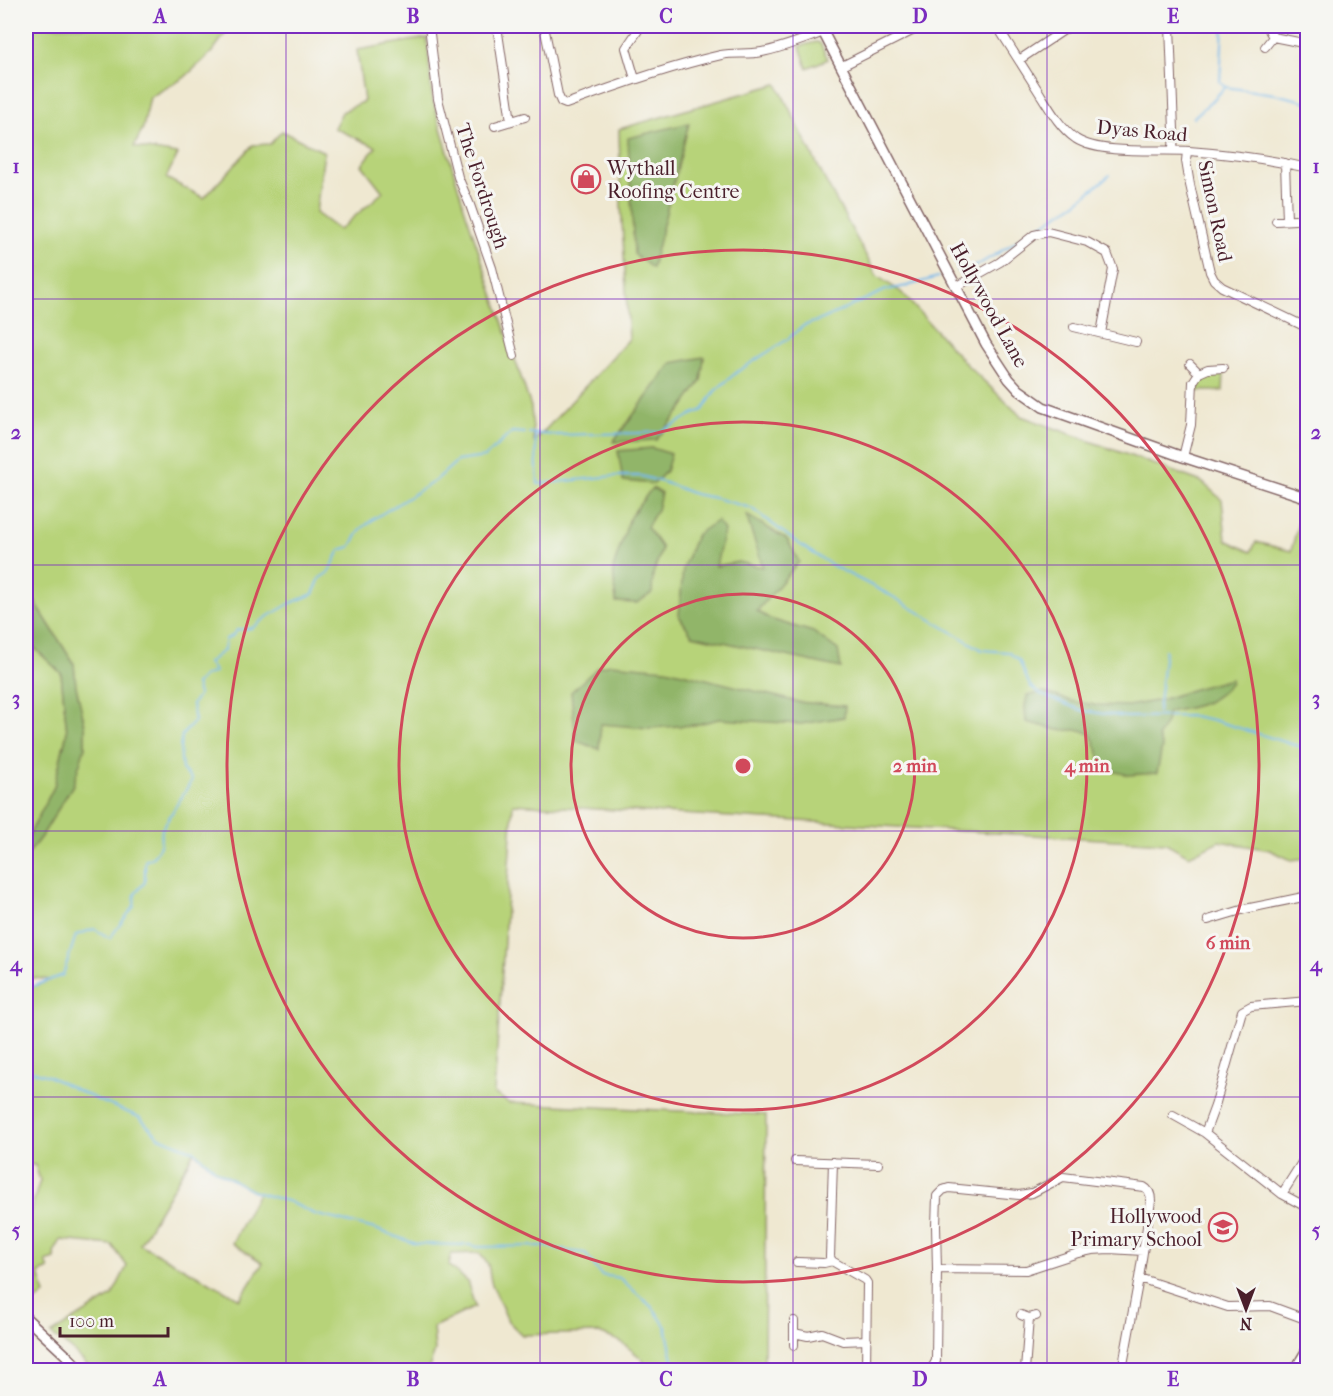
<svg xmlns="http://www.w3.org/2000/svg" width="1333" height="1396" viewBox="0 0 1333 1396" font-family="'IM FELL French Canon',serif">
	<rect width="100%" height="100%" fill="#f6f6f2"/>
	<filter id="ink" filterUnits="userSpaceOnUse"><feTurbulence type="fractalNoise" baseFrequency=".0167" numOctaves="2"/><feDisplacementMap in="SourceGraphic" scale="12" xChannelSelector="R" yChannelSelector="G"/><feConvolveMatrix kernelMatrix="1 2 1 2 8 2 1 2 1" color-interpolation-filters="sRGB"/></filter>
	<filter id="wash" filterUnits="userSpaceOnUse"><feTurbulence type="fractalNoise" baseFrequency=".008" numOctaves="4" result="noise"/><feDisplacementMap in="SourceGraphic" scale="24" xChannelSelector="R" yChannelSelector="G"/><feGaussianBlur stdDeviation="1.35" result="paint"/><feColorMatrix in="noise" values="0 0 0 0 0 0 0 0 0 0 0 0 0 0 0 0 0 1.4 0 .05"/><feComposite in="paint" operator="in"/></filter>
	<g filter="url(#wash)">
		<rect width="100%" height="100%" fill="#efe8d1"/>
		<path fill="#b7d379" stroke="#807952" stroke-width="1.5" fill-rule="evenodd" d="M 26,26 L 231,26 L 212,52 L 184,78 L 150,97 L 143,128 L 134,147 L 178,154 L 166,178 L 204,198 L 253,145 L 270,144 L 282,131 L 324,152 L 316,213 L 339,230 L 383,192 L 362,165 L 376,147 L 334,128 L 342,112 L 364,101 L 357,50 L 427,38 L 432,97 L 464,207 L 531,407 L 534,442 L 629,339 L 621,205 L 619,129 L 777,84 L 824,178 L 877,276 L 901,292 L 966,364 L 1021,416 L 1202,482 L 1222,500 L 1226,540 L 1251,552 L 1256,542 L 1291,551 L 1301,513 L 1307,515 L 1307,858 L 1291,860 L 1270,850 L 1219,841 L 1189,856 L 1166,843 L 513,804 L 494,1093 L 509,1103 L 766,1115 L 764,1370 L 649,1370 L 641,1358 L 630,1349 L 619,1341 L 599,1333 L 522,1335 L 508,1321 L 491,1282 L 488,1264 L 479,1253 L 451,1254 L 449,1266 L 467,1281 L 475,1307 L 433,1327 L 435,1351 L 428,1370 L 92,1370 L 71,1349 L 51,1334 L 112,1296 L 127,1266 L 112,1245 L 61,1240 L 54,1253 L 55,1259 L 46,1262 L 49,1269 L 39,1273 L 45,1294 L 26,1309 L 26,1221 L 28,1220 L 40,1180 L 35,1165 L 26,1164 L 26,989 L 51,980 L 26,977 L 26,856 L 29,853 L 85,747 L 85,726 L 75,684 L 74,664 L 26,588 ZM 194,1152 L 217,1171 L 252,1191 L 258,1193 L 232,1243 L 263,1263 L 240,1299 L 140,1244 Z
			M 816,42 L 820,43 L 828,59 L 807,68 L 800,46 Z
			M 1210,372 L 1224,372 L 1223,391 L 1196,391 C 1197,381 1200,376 1210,372 Z
			M 26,640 L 61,673 L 67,732 L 54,787 L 26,841 Z"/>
		<path fill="#91b569" stroke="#6e6a4a" stroke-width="1.5" d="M 689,123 L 652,268 L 634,254 L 628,138 Z
			M 704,357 L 701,381 L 681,410 L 656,440 L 613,442 L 672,363 Z
			M 652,448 L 671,454 L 666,471 L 654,484 L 623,481 L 618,451 Z
			M 652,488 L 661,493 L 657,510 L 647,527 L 662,548 L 653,574 L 652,593 L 637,603 L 616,602 L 613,568 L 630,517 Z
			M 746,515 L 787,539 L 799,562 L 757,611 L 770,619 L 813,632 L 838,650 L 841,668 L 692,635 L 679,616 L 683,569 L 696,535 L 717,521 L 724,530 L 716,566 L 738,562 L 763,567 Z
			M 26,588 L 74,664 L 76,686 L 85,726 L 85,747 L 73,785 L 43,834 L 29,853 L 26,856 L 26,841 L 54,787 L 67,732 L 61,673 L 26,640 Z
			M 611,664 L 666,669 L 798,702 L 845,706 L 844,717 L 801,724 L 719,719 L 694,725 L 649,728 L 601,724 L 599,749 L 576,741 L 571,692 L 598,667 Z
			M 1231,679 L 1231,682 C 1214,705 1194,707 1168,712 L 1166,722 L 1158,737 L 1162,747 L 1157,773 L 1128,775 L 1101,768 L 1098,751 L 1091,734 L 1081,730 L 1058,730 L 1026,722 L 1025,706 L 1027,696 L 1043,692 L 1071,701 L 1095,705 L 1128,706 L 1161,700 L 1194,689 Z"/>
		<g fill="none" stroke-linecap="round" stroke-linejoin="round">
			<path stroke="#76b9ec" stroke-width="2" d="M 1223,26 L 1220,82 L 1225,86
				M 1193,118 L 1215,98 L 1225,87 L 1275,94 L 1308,102
				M 957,271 L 976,266 L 998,253 L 1076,203 L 1110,175
				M 529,433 L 555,435 L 638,433 L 659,432 L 676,424 L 691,415 L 703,410 L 715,391 L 737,372 L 788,339 L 803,326 L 823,319 L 886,290 L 907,286 L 938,277
				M 535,434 L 538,484 L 614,476 L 641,476 L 669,484 L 694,494 L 715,498 L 751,508 L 799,544 L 833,566 L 890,595 L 982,650 L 1008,652 L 1019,660 L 1030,686 L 1042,695 L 1084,711 L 1127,717 L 1193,716 L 1213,720 L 1308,749
				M 1158,712 L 1165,650
				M 26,989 L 63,975 L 76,935 L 94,929 L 110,938 L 134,906 L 135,894 L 145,882 L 145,861 L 153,857 L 160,846 L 162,829 L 192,780 L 182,769 L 180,748 L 182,735 L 195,721 L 192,704 L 199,695 L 196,684 L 204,676 L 215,672 L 208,663 L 224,650 L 226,639 L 232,636 L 237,630 L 252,628 L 270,615 L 291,603 L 313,594 L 320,578 L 329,572 L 340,550 L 350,547 L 361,529 L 375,518 L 435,481 L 457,461 L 485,457 L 512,432 L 525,433
				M 26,1069 L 48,1076 L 100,1101 L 139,1117 L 159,1137 L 194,1151 L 217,1171 L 252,1191 L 290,1202 L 314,1214 L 375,1229 L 416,1244 L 470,1245 L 478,1247 L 543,1246 L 568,1251 L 585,1253 L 601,1275 L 620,1278 L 654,1309 L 666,1327 L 675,1370"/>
		</g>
	</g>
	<g filter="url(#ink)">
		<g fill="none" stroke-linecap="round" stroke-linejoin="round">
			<g stroke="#846565" stroke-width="10">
				<path id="minor" d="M 429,26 L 438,99 L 458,177 L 470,205 L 492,268 L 514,356
					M 497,26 L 511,121
					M 544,26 L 558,95 L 561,102 L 566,104 C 617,85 668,67 721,55 C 734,52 748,55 762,52 C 783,48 804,39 824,32
					M 997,26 C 1011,48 1025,70 1039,92 C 1049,108 1060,128 1076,139 C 1101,155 1159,149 1189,151 C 1229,154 1269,159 1308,168
					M 1170,26 L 1174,130 L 1173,150
					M 1273,37 L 1308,44
					M 1265,47 L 1273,37 L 1269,30
					M 1019,60 L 1070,26
					M 842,66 L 922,26
					M 635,79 L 626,48 L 641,26
					M 495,126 L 525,117
					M 1187,151 L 1186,161 L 1190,185 L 1210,272 L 1214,280 L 1222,287 L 1308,328
					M 1285,163 L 1287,220
					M 1276,221 L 1295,220
					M 956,287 L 1000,262 L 1034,235 L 1048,232 L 1087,242 L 1107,253 L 1113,269 L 1101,333
					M 1074,327 L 1136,342
					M 1190,364 L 1199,373
					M 1183,457 L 1191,425 L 1193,382 L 1199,373 L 1208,369 L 1223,368
					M 1208,920 L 1245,909 L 1308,896
					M 1173,1115 L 1205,1133 L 1282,1194 L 1308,1208
					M 1205,1133 L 1215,1106 L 1242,1011 L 1251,1006 L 1308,1001
					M 795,1161 L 878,1164
					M 833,1162 L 830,1257 L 832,1261 L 865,1280 L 867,1283 L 866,1370
					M 1282,1194 L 1308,1153
					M 797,1262 L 824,1263 L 832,1261
					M 937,1269 L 1026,1270 L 1078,1253 L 1092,1250 L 1109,1249 L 1143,1251
					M 1139,1278 L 1228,1307 L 1270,1306 L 1308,1320
					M 1021,1315 L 1029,1318 L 1036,1316
					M 794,1333 L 808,1336 L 822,1333 L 843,1341 L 867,1340
					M 794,1345 L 794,1321
					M 931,1370 L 936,1361 L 937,1269 L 936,1226 L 937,1196 L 943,1190 L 949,1188 L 1019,1195 L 1032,1193 L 1063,1177 L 1144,1187 C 1150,1190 1151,1195 1151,1201 L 1139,1278 L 1122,1370
					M 1025,1370 L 1029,1318"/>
			</g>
			<g stroke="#846565" stroke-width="12">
				<path id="tertiary" d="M 820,26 L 986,344 L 1009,379 L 1019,390 L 1043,407 L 1183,457 L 1308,498
					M 26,1318 L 69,1358 L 81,1370
					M 1295,1370 L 1308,1348"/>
			</g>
			<use href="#minor" stroke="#fff" stroke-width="8"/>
			<use href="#tertiary" stroke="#fff" stroke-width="9"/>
		</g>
	</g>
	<path fill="none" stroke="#7b2cbf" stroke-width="1.5" stroke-opacity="0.55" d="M 286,26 L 286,1370M 540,26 L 540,1370M 793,26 L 793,1370M 1047,26 L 1047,1370M 26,299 L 1308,299M 26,565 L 1308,565M 26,831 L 1308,831M 26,1097 L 1308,1097"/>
	<g fill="none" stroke="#d1495b" stroke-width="3">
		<circle cx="743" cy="766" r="172"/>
		<circle cx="743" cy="766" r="344"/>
		<circle cx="743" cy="766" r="516"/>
	</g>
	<defs>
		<g id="shop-ring" transform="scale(1.5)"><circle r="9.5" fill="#f6f6f2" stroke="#d1495b" stroke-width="1.5"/><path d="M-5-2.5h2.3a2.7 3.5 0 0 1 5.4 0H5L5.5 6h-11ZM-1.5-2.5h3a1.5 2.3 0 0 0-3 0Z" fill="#d1495b"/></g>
		<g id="school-ring" transform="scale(1.5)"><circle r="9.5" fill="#f6f6f2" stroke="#d1495b" stroke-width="1.5"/><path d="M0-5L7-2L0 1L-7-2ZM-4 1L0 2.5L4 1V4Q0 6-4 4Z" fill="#d1495b"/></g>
	</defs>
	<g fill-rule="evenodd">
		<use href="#shop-ring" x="586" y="179"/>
		<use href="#school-ring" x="1223" y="1227"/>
	</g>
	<g text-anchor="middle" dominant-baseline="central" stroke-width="6" stroke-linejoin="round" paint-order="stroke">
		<g font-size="20" fill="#4a1f2b" stroke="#f6f6f2">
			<text transform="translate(1142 131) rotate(5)">Dyas Road</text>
			<text transform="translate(482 186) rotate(72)">The Fordrough</text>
			<text transform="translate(1215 211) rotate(78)">Simon Road</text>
			<text transform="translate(989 305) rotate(61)">Hollywood Lane</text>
		</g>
		<g font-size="20" fill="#4a1f2b" stroke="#f6f6f2" text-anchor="start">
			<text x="607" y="168">Wythall<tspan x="607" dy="23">Roofing Centre</tspan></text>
			<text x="1202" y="1216" text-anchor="end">Hollywood<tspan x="1202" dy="23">Primary School</tspan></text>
		</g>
	</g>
	<circle cx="743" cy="766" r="9" fill="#d1495b" stroke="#f6f6f2" stroke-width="3"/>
	<g font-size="18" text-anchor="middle" font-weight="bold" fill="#d1495b" stroke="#f6f6f2" stroke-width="6" stroke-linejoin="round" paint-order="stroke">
		<text x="915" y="772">2 min</text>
		<text x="1087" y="772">4 min</text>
		<text x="1228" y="949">6 min</text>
	</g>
	<rect width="1333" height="1396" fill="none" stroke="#f6f6f2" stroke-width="66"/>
	<g transform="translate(1246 1309) rotate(180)" stroke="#f6f6f2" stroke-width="4.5" paint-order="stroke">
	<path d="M0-4.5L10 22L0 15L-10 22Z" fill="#4a1f2b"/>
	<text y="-9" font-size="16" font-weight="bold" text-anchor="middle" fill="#4a1f2b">N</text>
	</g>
	<path d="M60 1327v9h108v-9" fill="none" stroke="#4a1f2b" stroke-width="3"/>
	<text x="69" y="1327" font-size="18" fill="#4a1f2b" stroke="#f6f6f2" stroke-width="4.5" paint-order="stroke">100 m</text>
	<rect x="33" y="33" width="1267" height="1330" fill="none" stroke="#7b2cbf" stroke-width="2"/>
	<g font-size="20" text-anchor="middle" font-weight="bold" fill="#7b2cbf">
		<text x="160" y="23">A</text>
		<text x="413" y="23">B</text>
		<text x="666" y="23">C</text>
		<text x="920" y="23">D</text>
		<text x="1173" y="23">E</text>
		<text x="16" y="173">1</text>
		<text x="1316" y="173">1</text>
		<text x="16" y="439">2</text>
		<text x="1316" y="439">2</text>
		<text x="16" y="705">3</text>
		<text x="1316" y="705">3</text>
		<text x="16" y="971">4</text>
		<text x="1316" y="971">4</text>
		<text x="16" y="1237">5</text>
		<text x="1316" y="1237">5</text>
		<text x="160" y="1386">A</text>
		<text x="413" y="1386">B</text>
		<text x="666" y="1386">C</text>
		<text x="920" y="1386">D</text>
		<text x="1173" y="1386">E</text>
	</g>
</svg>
